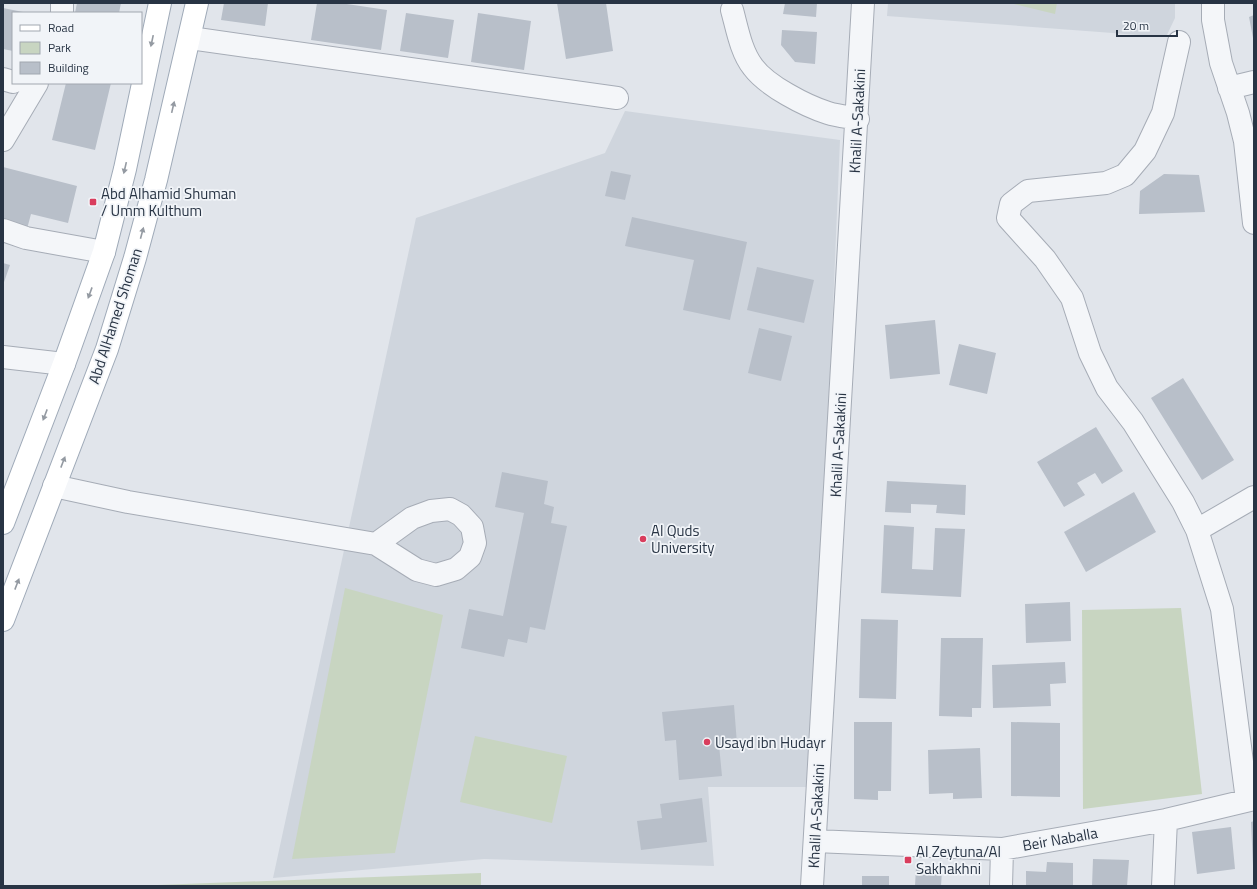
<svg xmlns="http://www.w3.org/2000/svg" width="1257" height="889" viewBox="0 0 1257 889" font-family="'Titillium Web',sans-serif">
	<rect width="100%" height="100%" fill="#e1e5eb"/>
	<path fill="#cfd5dd" d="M 888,3 L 1175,3 L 1175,18 L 1166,37 L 887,16 Z
		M 625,111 L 840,140 L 813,787 L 708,787 L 714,866 L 484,859 L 273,878 L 416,218 L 605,153 Z"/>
	<path fill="#c8d5c1" d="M 1010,3 L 1057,3 L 1055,14 Z
		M 345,588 L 443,615 L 395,853 L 292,859 Z
		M 1181,608 L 1202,794 L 1083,809 L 1082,610 Z
		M 475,736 L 567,756 L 552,823 L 460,802 Z
		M 481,873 L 481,886 L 131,886 Z"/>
	<path fill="#b8bfc9" d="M 77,3 L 121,3 L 119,13 L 75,13 Z
		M 224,3 L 268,3 L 265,26 L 221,20 Z
		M 317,3 L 340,3 L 387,10 L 381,50 L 311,40 Z
		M 557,3 L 606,3 L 613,51 L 566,59 Z
		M 785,3 L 817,3 L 816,17 L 783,14 Z
		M 3,8 L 23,12 L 13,13 L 13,51 L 3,49 Z
		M 406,13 L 454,20 L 448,58 L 400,51 Z
		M 478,13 L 531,21 L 524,70 L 471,62 Z
		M 1254,15 L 1254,38 L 1253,38 L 1249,17 Z
		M 782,30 L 817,32 L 815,64 L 795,62 L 781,45 Z
		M 66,83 L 111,83 L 95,150 L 52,140 Z
		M 3,167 L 77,186 L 68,223 L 31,214 L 27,229 L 3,223 Z
		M 611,171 L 631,175 L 625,200 L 605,196 Z
		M 1164,174 L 1199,175 L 1205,212 L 1139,214 L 1140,191 Z
		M 632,217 L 747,242 L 730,320 L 683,310 L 694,260 L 625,246 Z
		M 3,263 L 10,265 L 3,285 Z
		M 757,267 L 814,280 L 804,323 L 747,310 Z
		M 935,320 L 940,374 L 890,379 L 885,325 Z
		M 759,328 L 792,336 L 781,381 L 748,373 Z
		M 959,344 L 996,353 L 987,394 L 949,385 Z
		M 1183,378 L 1234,460 L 1202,480 L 1151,398 Z
		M 1096,427 L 1123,471 L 1102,484 L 1095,473 L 1077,483 L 1085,495 L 1064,507 L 1037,462 Z
		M 502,472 L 548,481 L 544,504 L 554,507 L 551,523 L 567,526 L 545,630 L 530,627 L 527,643 L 508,639 L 504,657 L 461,648 L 469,609 L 503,616 L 524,513 L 495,507 Z
		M 887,481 L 966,485 L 965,515 L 936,513 L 937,505 L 911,504 L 911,513 L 885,512 Z
		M 1134,492 L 1156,532 L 1086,572 L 1064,532 Z
		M 884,525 L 914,527 L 912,569 L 933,570 L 935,528 L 965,529 L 961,597 L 881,593 Z
		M 1070,602 L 1071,641 L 1026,643 L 1025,604 Z
		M 861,619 L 898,620 L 896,699 L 859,698 Z
		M 941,638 L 983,638 L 981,708 L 972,708 L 972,717 L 939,716 Z
		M 1065,662 L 1066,683 L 1050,684 L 1051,706 L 993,708 L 992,665 Z
		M 734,705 L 737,744 L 719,745 L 722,776 L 679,780 L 676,740 L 665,741 L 662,712 Z
		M 854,722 L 892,722 L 891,791 L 878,791 L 878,800 L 854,799 Z
		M 1011,722 L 1060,723 L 1060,797 L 1011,796 Z
		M 980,748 L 982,798 L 953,799 L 953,793 L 929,794 L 928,750 Z
		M 702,798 L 707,842 L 641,850 L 637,821 L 662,818 L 660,804 Z
		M 1254,821 L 1254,866 L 1253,866 L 1251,822 Z
		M 1231,827 L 1235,869 L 1197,874 L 1192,832 Z
		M 1093,859 L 1129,860 L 1127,886 L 1092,886 Z
		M 1047,862 L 1073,863 L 1073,886 L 1026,886 L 1026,871 L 1046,872 Z
		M 916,868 L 942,870 L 941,886 L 915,886 Z
		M 862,876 L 889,876 L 889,886 L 862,886 Z"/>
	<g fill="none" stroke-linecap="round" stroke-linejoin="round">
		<g stroke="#a6acb6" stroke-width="24">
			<path id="minor" d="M 62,3 L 62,13
				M 1213,3 L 1213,20 L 1221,63 L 1238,113 L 1245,141 L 1254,223
				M 732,10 C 737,28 741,52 753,67 C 767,86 806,106 828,113 C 838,116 848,117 858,119
				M 190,38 L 617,98
				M 1179,42 L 1163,113 L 1145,151 L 1125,175 L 1106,183 L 1028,191 L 1011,204 L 1008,218 L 1045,259 L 1072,298 L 1090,353 L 1107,388 L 1133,422 L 1183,502 L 1197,530 L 1222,609 L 1247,800
				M 3,79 L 13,82
				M 1229,88 L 1254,82
				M 3,140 L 37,83
				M 3,230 L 26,238 L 104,252
				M 3,357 L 64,364
				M 54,486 L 128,502 L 376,544 L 417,570 L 436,575 L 456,569 L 470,557 L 475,543 L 472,527 L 461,515 L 450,509 L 431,511 L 412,518 L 376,544
				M 1197,530 L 1254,497
				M 815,841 L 1002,849 L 1166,820 L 1254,799
				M 812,886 L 863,3
				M 1001,886 L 1002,849
				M 1163,886 L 1166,820"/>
		</g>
		<g stroke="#9faab8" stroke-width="24">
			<path id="major" d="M 3,523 L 64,364 L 104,252 L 125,169 L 160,3
				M 3,620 L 107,349 L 135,258 L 156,180 L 197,3"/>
		</g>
		<use href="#minor" stroke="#f4f6f9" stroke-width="22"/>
		<use href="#major" stroke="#fff" stroke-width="22"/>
	</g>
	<defs><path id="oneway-solid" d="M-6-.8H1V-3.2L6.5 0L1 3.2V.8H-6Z"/></defs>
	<g fill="#949aa2">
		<use href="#oneway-solid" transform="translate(152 41) rotate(102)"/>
		<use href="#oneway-solid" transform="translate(173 107) rotate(-77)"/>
		<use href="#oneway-solid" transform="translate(125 168) rotate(103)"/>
		<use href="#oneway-solid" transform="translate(142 233) rotate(-75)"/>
		<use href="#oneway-solid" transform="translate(90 293) rotate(110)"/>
		<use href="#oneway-solid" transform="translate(45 415) rotate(111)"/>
		<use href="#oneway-solid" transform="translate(63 462) rotate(-69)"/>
		<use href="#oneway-solid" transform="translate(17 584) rotate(-69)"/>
	</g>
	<g fill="#d93d5d" stroke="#f1f4f8" stroke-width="1.5">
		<rect x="89" y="198" width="8" height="8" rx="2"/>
		<circle cx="643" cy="539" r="4"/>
		<circle cx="707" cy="742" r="4"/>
		<rect x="904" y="856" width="8" height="8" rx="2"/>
	</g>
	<g text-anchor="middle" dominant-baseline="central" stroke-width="3.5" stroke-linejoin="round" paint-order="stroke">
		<g font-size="15" fill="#283444" stroke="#f1f4f8">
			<text transform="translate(857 121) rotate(-87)">Khalil A-Sakakini</text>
			<text transform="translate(115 316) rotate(-72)">Abd AlHamed Shoman</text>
			<text transform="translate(838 445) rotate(-87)">Khalil A-Sakakini</text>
			<text transform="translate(816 816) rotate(-87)">Khalil A-Sakakini</text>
			<text transform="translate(1060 839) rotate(-10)">Beir Naballa</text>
		</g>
		<g font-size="15" fill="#283444" stroke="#f1f4f8" text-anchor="start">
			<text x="101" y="193">Abd Alhamid Shuman<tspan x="101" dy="17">/ Umm Kulthum</tspan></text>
			<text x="651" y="530">Al Quds<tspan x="651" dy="17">University</tspan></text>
			<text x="715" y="742">Usayd ibn Hudayr</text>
			<text x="916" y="851">Al Zeytuna/Al<tspan x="916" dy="17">Sakhakhni</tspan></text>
		</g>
	</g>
	<rect width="1257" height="889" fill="none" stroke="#283444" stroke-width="8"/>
	<rect x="12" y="12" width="130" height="72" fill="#f1f4f8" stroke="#a1a7b0"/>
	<rect x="20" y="25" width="20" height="6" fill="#ffffff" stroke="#a1a7b0"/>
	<text x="48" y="32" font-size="12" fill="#283444">Road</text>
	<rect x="20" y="42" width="20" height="12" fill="#c8d5c1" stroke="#a1a7b0"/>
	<text x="48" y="52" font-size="12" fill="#283444">Park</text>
	<rect x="20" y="62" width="20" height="12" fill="#b8bfc9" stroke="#a1a7b0"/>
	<text x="48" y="72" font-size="12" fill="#283444">Building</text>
	<path d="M1117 30v6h60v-6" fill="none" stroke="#283444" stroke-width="2"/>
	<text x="1123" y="30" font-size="12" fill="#283444" stroke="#f1f4f8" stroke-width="3" paint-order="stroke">20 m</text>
</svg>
